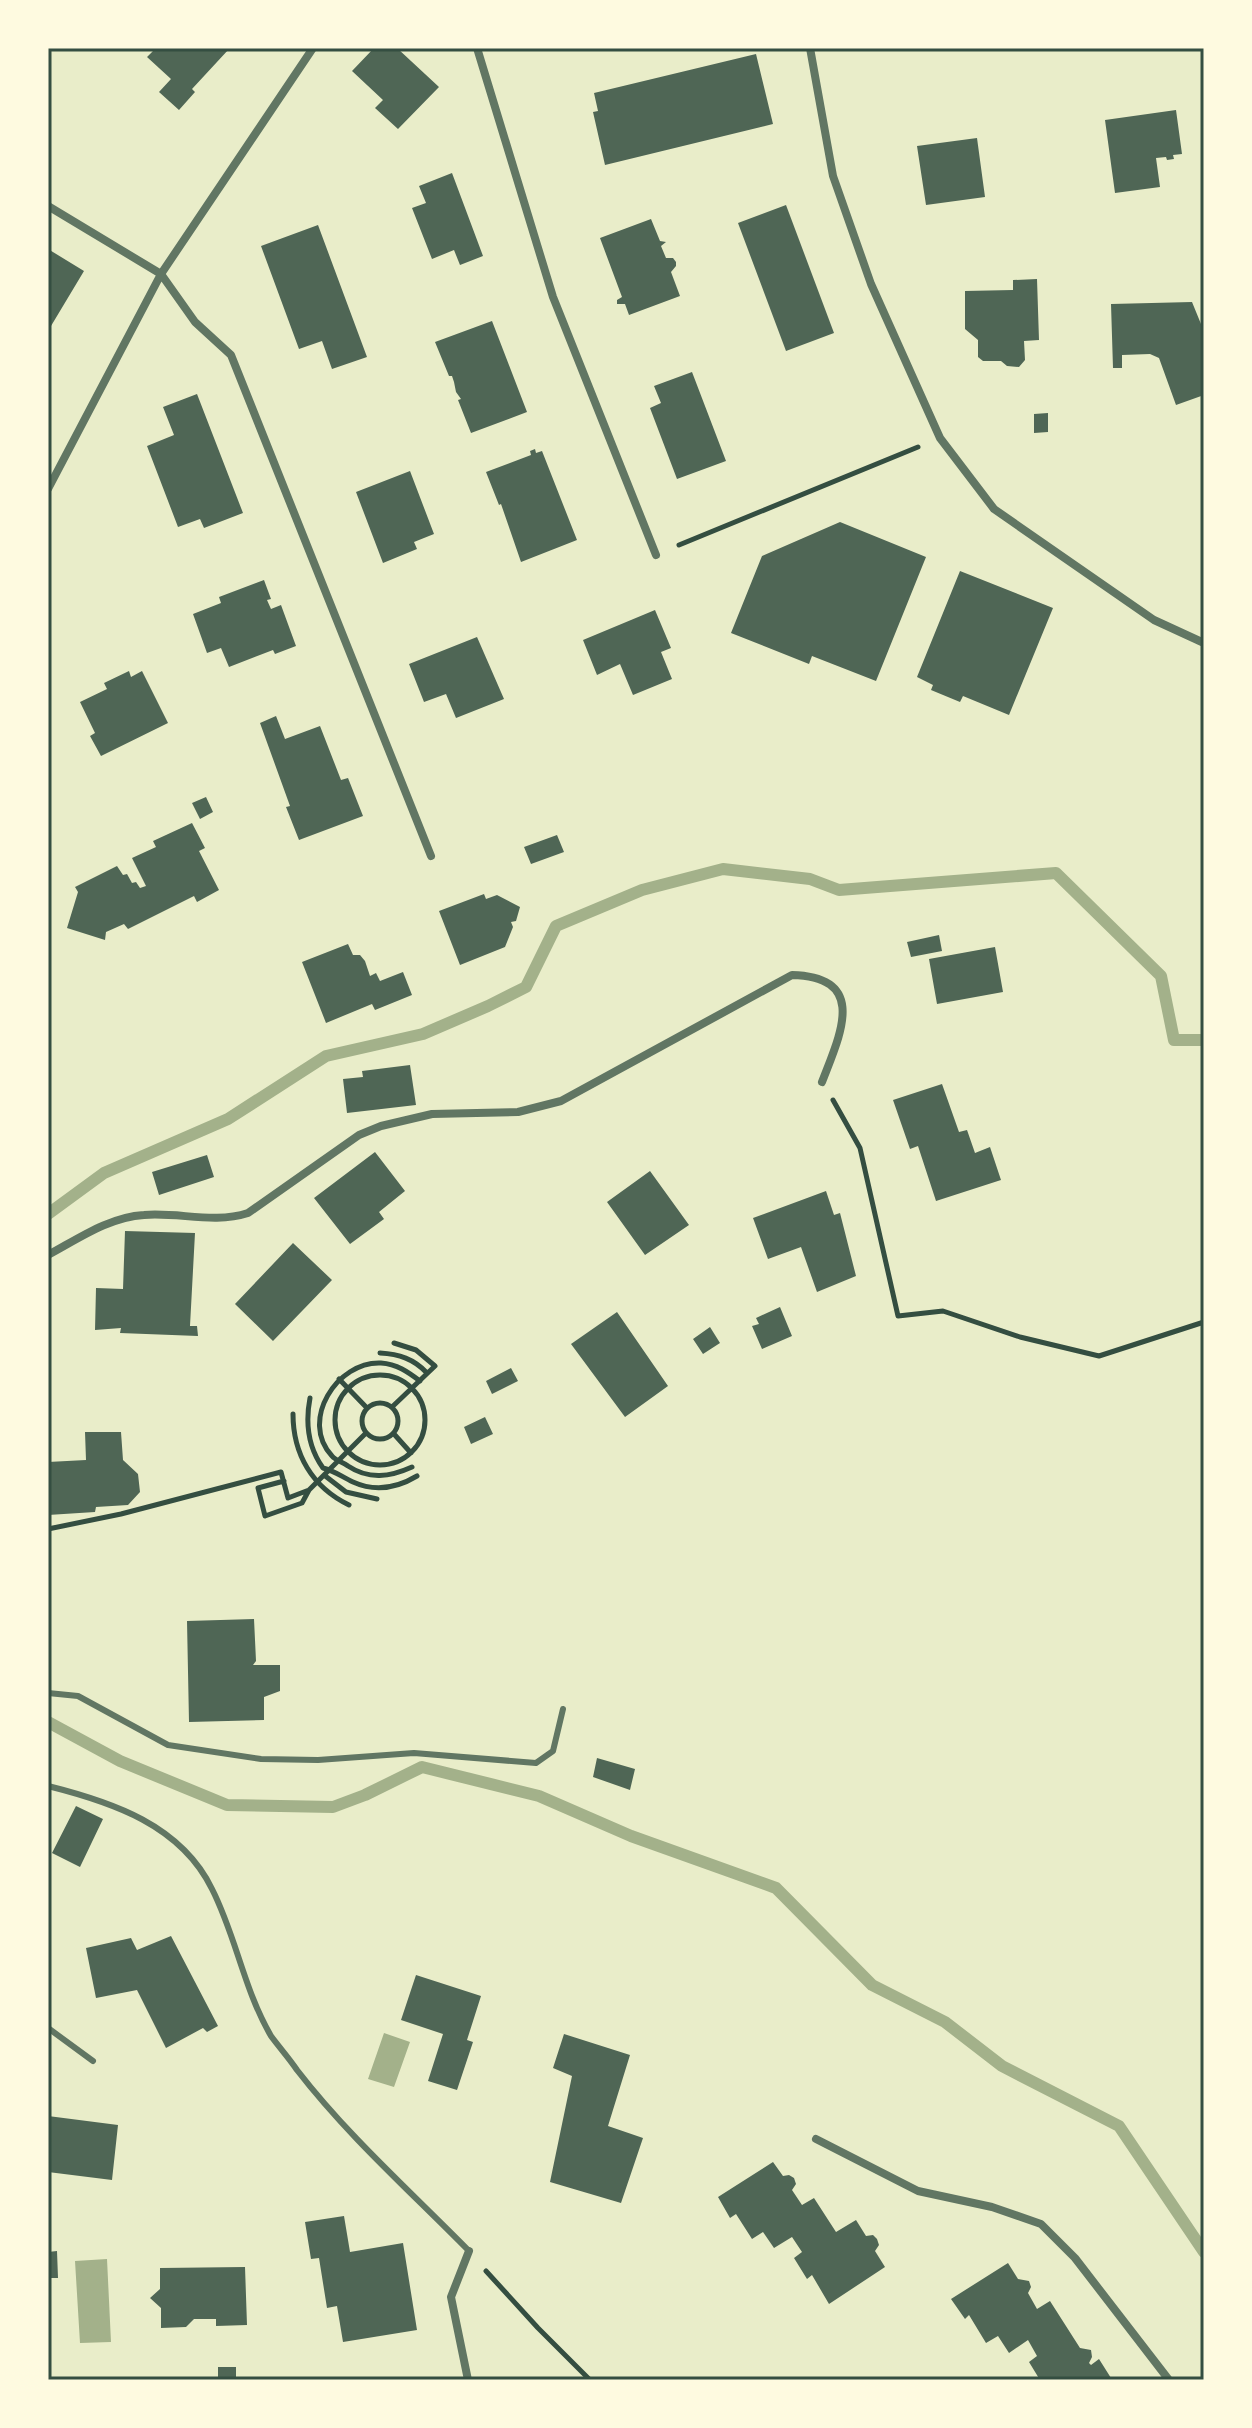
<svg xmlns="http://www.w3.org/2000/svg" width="1252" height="2428" viewBox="0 0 1252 2428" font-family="'Fira Sans Condensed',sans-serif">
	<rect width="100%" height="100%" fill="#e9edc9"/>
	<path fill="#a3b18a" d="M 384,2033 L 410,2042 L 394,2087 L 368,2079 Z
		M 107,2259 L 111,2342 L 80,2343 L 75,2261 Z"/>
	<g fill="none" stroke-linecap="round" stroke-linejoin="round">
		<path stroke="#a3b18a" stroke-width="12" d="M 48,1214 L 104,1173 L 228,1119 L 326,1056 L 423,1034 L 488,1006 L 526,987 L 556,926 L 642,890 L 723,869 L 810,879 L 839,890 L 1056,873 L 1161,976 L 1174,1040 L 1204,1040
			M 48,1722 L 120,1761 L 227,1805 L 333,1807 L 365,1795 L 422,1767 L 539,1796 L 631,1836 L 776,1888 L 872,1985 L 945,2022 L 1002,2066 L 1119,2126 L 1204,2252"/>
	</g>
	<path fill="#4f6655" d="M 150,48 L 228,48 L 229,49 L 192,89 L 195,92 L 179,110 L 159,92 L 171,79 L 147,57 L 153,51 Z
		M 374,48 L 397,48 L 439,87 L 398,129 L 375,108 L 383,100 L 352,71 Z
		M 756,54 L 773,124 L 605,165 L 593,112 L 598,111 L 594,93 Z
		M 1176,110 L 1182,154 L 1173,155 L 1174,159 L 1167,160 L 1166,157 L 1156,158 L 1160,187 L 1115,193 L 1105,120 Z
		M 977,138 L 985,197 L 926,205 L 917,146 Z
		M 452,173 L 483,256 L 460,265 L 454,250 L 432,259 L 412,208 L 426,203 L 419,186 Z
		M 786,205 L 834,333 L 786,351 L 738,223 Z
		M 651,219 L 660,241 L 666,242 L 661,246 L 666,258 L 673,258 L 676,262 L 676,266 L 671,272 L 680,296 L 629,315 L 625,304 L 617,304 L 617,300 L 622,297 L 600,238 Z
		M 318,225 L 367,357 L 332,369 L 322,341 L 299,349 L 261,246 Z
		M 48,249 L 84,271 L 48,331 Z
		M 1037,279 L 1039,340 L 1024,341 L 1025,360 L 1019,367 L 1007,366 L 1001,361 L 983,361 L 978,357 L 978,340 L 965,329 L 965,291 L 1013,290 L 1013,280 Z
		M 1192,302 L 1201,324 L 1204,323 L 1204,395 L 1176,405 L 1159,358 L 1150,354 L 1122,355 L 1122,368 L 1113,368 L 1111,304 Z
		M 492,321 L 527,412 L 471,433 L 458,400 L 461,399 L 456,392 L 454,382 L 452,376 L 449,376 L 435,342 Z
		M 692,372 L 726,461 L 677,479 L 650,408 L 661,403 L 654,386 Z
		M 197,394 L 243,513 L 204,528 L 200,519 L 178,527 L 147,446 L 174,435 L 163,407 Z
		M 1048,413 L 1048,432 L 1034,433 L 1034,414 Z
		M 535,449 L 536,453 L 542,451 L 577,540 L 521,562 L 501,504 L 499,505 L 486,472 L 531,455 L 530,451 Z
		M 410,471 L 434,534 L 414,542 L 417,549 L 383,563 L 356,492 Z
		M 840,522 L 926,557 L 876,681 L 812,656 L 809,664 L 731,633 L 762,556 Z
		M 960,571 L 1053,608 L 1009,715 L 963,696 L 960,702 L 931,690 L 933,685 L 917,677 Z
		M 264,580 L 271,599 L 267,600 L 271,609 L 281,605 L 296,646 L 275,654 L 273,650 L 229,667 L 221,648 L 207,653 L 193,614 L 221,603 L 219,597 Z
		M 655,610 L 671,648 L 661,652 L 672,679 L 633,695 L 620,664 L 597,675 L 583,640 Z
		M 477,637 L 504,699 L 456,718 L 446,694 L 424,702 L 409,664 Z
		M 129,671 L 131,677 L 142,671 L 168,723 L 101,756 L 90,736 L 95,733 L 80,702 L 107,689 L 104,683 Z
		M 276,716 L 285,739 L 320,726 L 341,780 L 348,778 L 363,816 L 299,840 L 286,807 L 290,806 L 260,723 Z
		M 206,797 L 213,812 L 200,819 L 192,803 Z
		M 192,823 L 205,848 L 199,851 L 219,890 L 197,902 L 194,896 L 128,929 L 124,924 L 106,932 L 105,940 L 67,928 L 78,892 L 75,887 L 117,866 L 123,875 L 127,874 L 132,883 L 136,882 L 140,888 L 146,886 L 132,858 L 156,847 L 153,841 Z
		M 557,835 L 564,852 L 531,864 L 524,847 Z
		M 484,894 L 486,899 L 497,895 L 520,907 L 516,921 L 511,922 L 513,927 L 505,947 L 460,965 L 439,911 Z
		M 939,935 L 942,951 L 911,957 L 907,942 Z
		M 348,944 L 353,955 L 360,955 L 365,961 L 370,976 L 376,973 L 380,981 L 403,972 L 412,995 L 375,1010 L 372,1004 L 326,1023 L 302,962 Z
		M 995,947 L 1003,992 L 937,1004 L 929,959 Z
		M 410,1065 L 416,1105 L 347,1113 L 343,1079 L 363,1077 L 362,1071 Z
		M 942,1084 L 959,1132 L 967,1130 L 975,1153 L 990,1147 L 1001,1180 L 936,1201 L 918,1146 L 910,1149 L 893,1100 Z
		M 375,1152 L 405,1191 L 379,1212 L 384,1219 L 350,1244 L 314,1198 Z
		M 207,1155 L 214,1177 L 159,1195 L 152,1172 Z
		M 650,1171 L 689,1225 L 645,1255 L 607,1202 Z
		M 826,1191 L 834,1215 L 840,1213 L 856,1276 L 817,1292 L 801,1247 L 768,1259 L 753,1218 Z
		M 125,1231 L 195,1233 L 190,1326 L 197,1326 L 198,1336 L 120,1333 L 121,1328 L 95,1330 L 96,1288 L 123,1289 Z
		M 293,1243 L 332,1280 L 273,1341 L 235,1304 Z
		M 780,1307 L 792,1336 L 762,1349 L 752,1326 L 759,1324 L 756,1318 Z
		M 617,1312 L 668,1386 L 625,1417 L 571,1344 Z
		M 710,1327 L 720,1343 L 703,1354 L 693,1339 Z
		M 511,1368 L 518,1381 L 492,1394 L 486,1381 Z
		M 485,1417 L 493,1434 L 471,1444 L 464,1427 Z
		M 85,1432 L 121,1432 L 123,1460 L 138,1474 L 140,1492 L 128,1505 L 96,1507 L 95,1512 L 48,1515 L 48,1462 L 86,1460 Z
		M 254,1619 L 256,1661 L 253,1665 L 280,1665 L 280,1691 L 264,1697 L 264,1720 L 189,1722 L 187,1621 Z
		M 597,1758 L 635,1769 L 630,1790 L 593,1777 Z
		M 76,1806 L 103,1819 L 80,1867 L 52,1853 Z
		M 171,1936 L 218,2026 L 207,2032 L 203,2028 L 166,2048 L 137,1990 L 96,1998 L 86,1948 L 131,1938 L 137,1950 Z
		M 416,1975 L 481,1996 L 467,2040 L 473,2042 L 457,2090 L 428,2081 L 443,2034 L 401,2020 Z
		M 564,2034 L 630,2055 L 608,2126 L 643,2138 L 621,2203 L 550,2182 L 572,2076 L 553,2068 Z
		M 48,2116 L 118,2125 L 112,2180 L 48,2172 Z
		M 773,2162 L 783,2176 L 789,2175 L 794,2178 L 796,2184 L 792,2190 L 802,2205 L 814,2198 L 836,2232 L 856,2220 L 866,2236 L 873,2235 L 877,2239 L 879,2245 L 875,2251 L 885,2267 L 829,2304 L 812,2275 L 807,2279 L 794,2258 L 802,2252 L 792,2237 L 774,2248 L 763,2232 L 752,2239 L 736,2214 L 730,2218 L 718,2197 Z
		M 344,2216 L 350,2252 L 403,2243 L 417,2330 L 343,2342 L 337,2306 L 327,2308 L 319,2258 L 311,2259 L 305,2222 Z
		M 57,2251 L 58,2278 L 48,2278 L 48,2252 Z
		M 1008,2263 L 1018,2279 L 1029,2281 L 1031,2287 L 1028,2293 L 1037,2309 L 1050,2301 L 1080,2348 L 1091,2350 L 1092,2357 L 1089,2363 L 1091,2365 L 1099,2359 L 1111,2378 L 1108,2380 L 1040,2380 L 1029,2362 L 1037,2356 L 1028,2340 L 1009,2353 L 998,2336 L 986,2343 L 969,2315 L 965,2319 L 951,2299 Z
		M 245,2267 L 247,2325 L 216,2326 L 216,2319 L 194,2319 L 186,2327 L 161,2328 L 161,2308 L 150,2298 L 160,2289 L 160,2268 Z
		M 218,2367 L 236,2367 L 236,2380 L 218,2380 Z"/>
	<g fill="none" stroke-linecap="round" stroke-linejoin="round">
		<path stroke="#344e41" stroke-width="5" d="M 679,545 L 918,447
			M 833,1100 L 860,1148 L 898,1316 L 943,1311 L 1020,1337 L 1099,1356 L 1204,1322
			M 380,1353 C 399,1354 414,1359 427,1373
			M335 1420a45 45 0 1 1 90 0a45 45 0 1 1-90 0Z
			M 339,1379 L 367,1408
			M 310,1398 C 305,1424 308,1447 323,1468 C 335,1471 342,1477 353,1482 C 375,1492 397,1488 417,1476
			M362 1421a18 18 0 1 1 36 0a18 18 0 1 1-36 0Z
			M 392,1407 L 435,1366 L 416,1350 L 394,1343
			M 293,1414 C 293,1454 312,1487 349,1505
			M 394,1434 L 411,1453
			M 412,1467 C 390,1477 369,1480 348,1466 C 343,1462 336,1461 332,1456 C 299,1421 337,1361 381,1363 C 397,1364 408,1372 420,1381
			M 324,1475 L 346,1492 L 377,1499
			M 284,1481 L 258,1488 L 265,1516 L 302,1503 L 309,1490
			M 48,1529 L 121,1514 L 281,1472 L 288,1498 L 309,1490 L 366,1433
			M 486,2271 L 538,2328 L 590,2380"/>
		<path stroke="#617663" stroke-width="6" d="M 48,1693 L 78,1696 L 168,1745 L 261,1759 L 318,1760 L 414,1753 L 536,1763 L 553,1751 L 563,1709
			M 48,1786 C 112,1802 181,1825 212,1889 C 236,1936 244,1990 271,2036 C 279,2047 289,2058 297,2070 C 348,2136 410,2191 469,2251
			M 48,2028 L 93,2061"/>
		<path stroke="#617663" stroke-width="8" d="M 477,48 L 553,297 L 656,555
			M 810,48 L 833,176 L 871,284 L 940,438 L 994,509 L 1154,620 L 1204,643
			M 48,206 L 161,274 L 195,322 L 231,355 L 431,856
			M 48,489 L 161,274 L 313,48
			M 48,1255 C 78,1239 109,1217 144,1215 C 179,1212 214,1224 248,1213 L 359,1135 L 381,1126 L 432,1114 L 518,1112 L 561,1101 L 792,975 C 869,977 840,1035 822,1082
			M 816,2139 L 918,2191 L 992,2207 L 1041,2224 L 1075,2258 L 1169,2380
			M 468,2380 L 451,2297 L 469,2251"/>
	</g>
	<rect width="1252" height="2428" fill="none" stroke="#fefae0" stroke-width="100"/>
	<rect x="50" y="50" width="1152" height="2328" fill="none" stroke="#344e41" stroke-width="3"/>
</svg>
